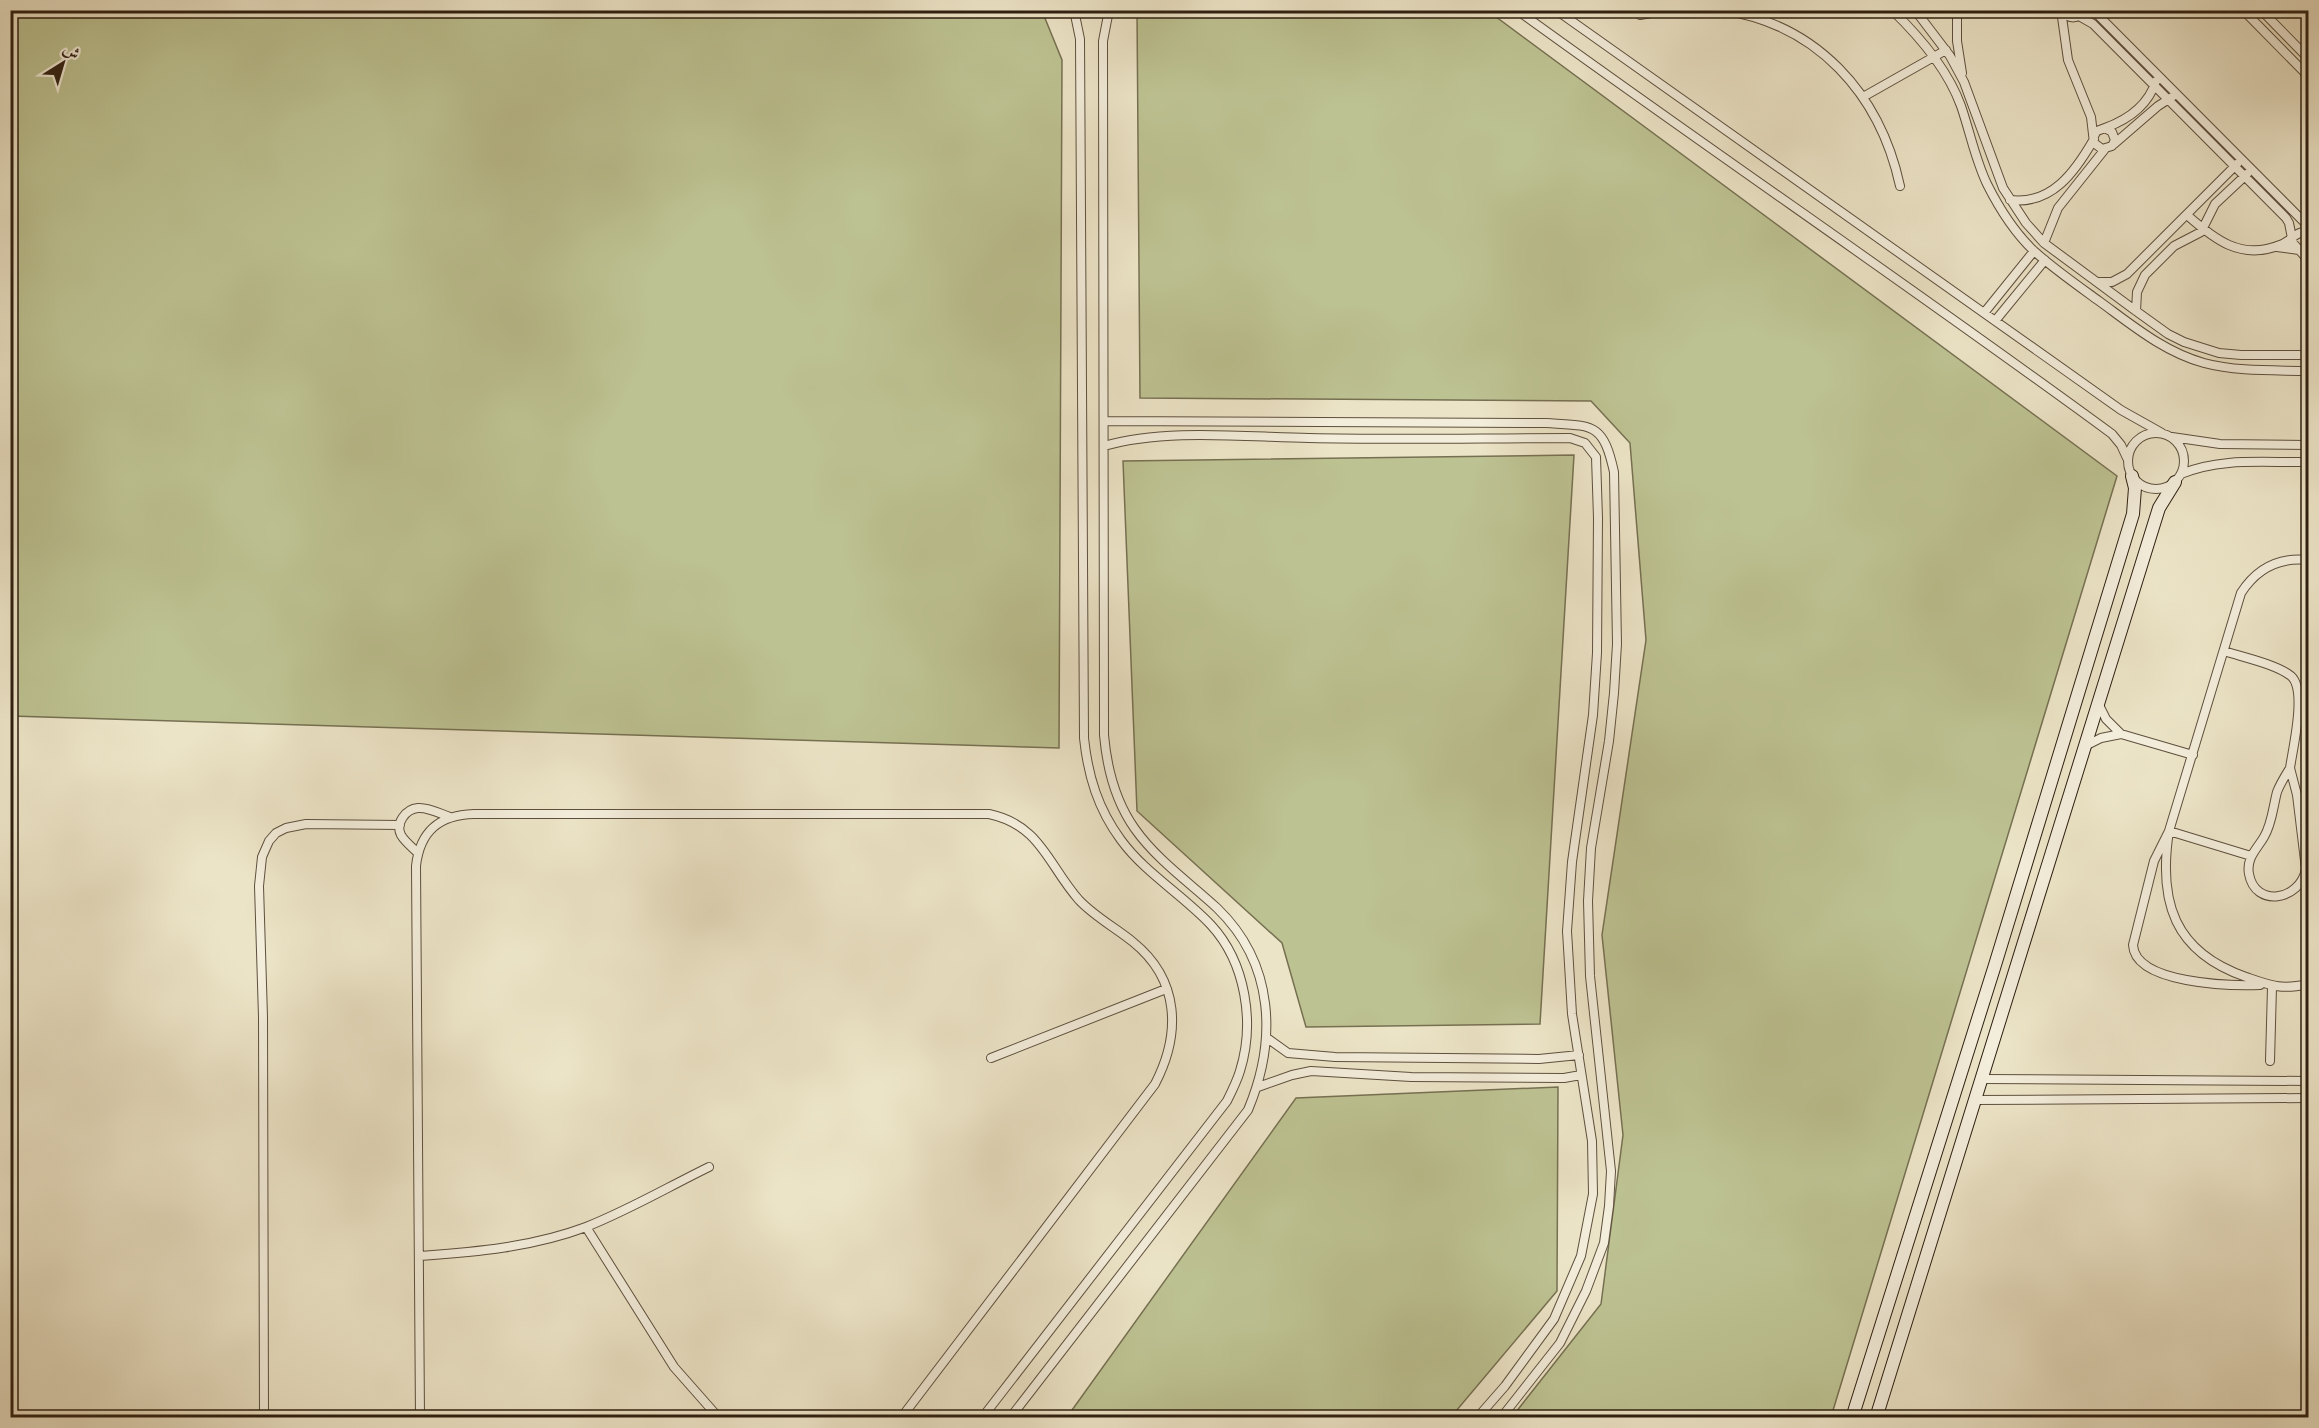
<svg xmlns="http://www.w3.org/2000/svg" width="2319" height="1428" viewBox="0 0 2319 1428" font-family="'IM FELL DW Pica',Amiri,serif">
	<rect width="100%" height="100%" fill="#ece4c7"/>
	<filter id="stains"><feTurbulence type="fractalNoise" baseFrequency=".00333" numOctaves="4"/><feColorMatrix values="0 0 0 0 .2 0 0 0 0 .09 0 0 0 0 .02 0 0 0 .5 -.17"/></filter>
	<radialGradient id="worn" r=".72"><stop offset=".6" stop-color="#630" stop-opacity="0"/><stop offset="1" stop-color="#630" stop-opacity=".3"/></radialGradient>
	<path fill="#bdc292" stroke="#767052" stroke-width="1.5" d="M 11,10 L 1042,11 L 1062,60 L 1059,748 L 11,716 Z
		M 1137,11 L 1488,11 L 2117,476 L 1831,1417 L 1512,1417 L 1601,1304 L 1623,1135 L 1602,935 L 1646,640 L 1630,443 L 1591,401 L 1140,398 Z
		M 1574,455 L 1540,1024 L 1306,1027 L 1282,943 L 1137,811 L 1123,461 Z
		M 1558,1087 L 1557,1291 L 1451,1417 L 1067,1417 L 1296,1098 Z"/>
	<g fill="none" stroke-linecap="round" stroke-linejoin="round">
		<g stroke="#5e503e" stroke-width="10">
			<path id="street" d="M 1517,10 C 1714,153 1916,290 2112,434 L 2121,445 L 2127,458
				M 1556,10 L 2121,410 L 2162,433
				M 1720,10 C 1817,23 1880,94 1900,186
				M 1892,10 C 1920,37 1948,70 1961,106 C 1970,132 1975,159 1987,184 C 1999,208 2014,232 2034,251 C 2054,269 2077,285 2099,301 C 2132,325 2164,352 2204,363 C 2238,372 2274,370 2308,371
				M 1915,10 L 1950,56 L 1964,82 L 2003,188 L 2026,223 L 2044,243 L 2136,311 L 2168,334 L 2184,342 L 2219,353 L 2241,355 L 2308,355
				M 1957,10 L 1957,41 L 1962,73
				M 2061,10 L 2068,60 L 2091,117 L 2094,143 L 2102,149 L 2112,146 L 2115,140 L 2112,132 L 2105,128 L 2097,131 L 2094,136
				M 2062,10 C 2068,20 2078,20 2084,10
				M 2093,10 L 2308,226
				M 2243,10 L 2308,76
				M 2261,10 L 2308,58
				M 1640,15 L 1667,10
				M 2079,16 L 2093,24 L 2286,218 L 2289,223 L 2293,243 L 2308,260
				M 1863,97 L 1946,50
				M 2105,128 C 2127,120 2148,106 2156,81
				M 2114,144 L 2158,106 L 2172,97
				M 2010,200 C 2052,205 2075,172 2094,139
				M 2187,215 C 2214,239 2241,261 2280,245 C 2291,241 2296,231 2308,231
				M 2044,243 L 2058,208 L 2105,149
				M 2277,247 L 2299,250 L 2308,248
				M 2097,282 L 2112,282 L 2127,274 L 2237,164
				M 2136,311 L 2137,292 L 2145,275 L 2174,246 L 2201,232 L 2215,204 L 2247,174
				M 1984,313 L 2034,251
				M 1995,321 L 2045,260
				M 1104,421 L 1546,423 C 1593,426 1603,422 1614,472 L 1617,644 L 1614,693 L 1609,741 L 1591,848 L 1588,901 L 1590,976 L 1611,1171 L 1609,1206 L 1604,1243 L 1586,1291 L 1560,1343 L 1501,1418
				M2128 461a28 28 0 1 1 56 0a28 28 0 1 1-56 0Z
				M 2172,437 L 2220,444 L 2308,445
				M 1104,446 C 1165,428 1245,437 1309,438 C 1396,440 1483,438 1570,438 L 1585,443 L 1596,457 L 1598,518 L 1597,653 L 1593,715 L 1572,862 L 1567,931 L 1572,1014 L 1592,1141 L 1593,1194 L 1581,1256 L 1554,1319 L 1505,1386 L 1477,1418
				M 2181,474 C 2221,457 2266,463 2308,462
				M 2308,560 C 2279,557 2257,568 2241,593 L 2169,831 C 2158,902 2174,952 2246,977 C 2272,986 2281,990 2308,984
				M 2224,651 C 2242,657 2276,664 2291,676 C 2307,690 2293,747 2290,768
				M 2098,703 L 2106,719 L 2121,734
				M 2085,746 L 2101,738 L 2121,734 L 2193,755
				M 2290,768 L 2297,795 L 2306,869 C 2300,901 2255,908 2249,874 C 2246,858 2257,849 2264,837 C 2272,824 2273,807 2277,792 C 2280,784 2285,776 2290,768 Z
				M 418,853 C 413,848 405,842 401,835 C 395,823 406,809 418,808 C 428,807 441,814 450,817
				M 2251,856 L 2169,831 L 2154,861 L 2133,945 C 2135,984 2231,986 2260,985
				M 1267,1038 L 1288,1053 L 1335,1057 L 1539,1059 L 1579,1055
				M 991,1058 L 1166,989
				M 2270,1061 L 2272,987
				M 1981,1079 L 2308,1081
				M 1258,1087 L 1292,1075 L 1311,1071 L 1411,1077 L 1564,1078 L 1581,1075
				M 1974,1100 L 2308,1098
				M 586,1227 L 674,1367 L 719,1418
				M 420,1256 C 476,1252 533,1247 586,1227 C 629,1210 668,1187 709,1167
				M 264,1418 L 263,1017 L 259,886 L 262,857 L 269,841 L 276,833 L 286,828 L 306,824 L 400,825
				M 420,1418 L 416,866 C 420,831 439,815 474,814 L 989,814 C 1041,825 1048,865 1079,900 C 1095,917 1116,928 1133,942 C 1180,980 1181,1034 1155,1084 L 901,1418
				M 982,1418 L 1227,1101 C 1232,1091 1237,1081 1240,1071 C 1255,1023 1246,963 1211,925 C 1183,895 1145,873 1121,840 C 1098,809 1088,776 1084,738 L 1080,39 L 1074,10
				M 1010,1418 L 1248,1110 C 1277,1041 1275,964 1217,908 C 1190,883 1157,860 1135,829 C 1115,801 1107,769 1104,735 L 1103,41 L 1109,10"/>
		</g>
		<g stroke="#2e1f11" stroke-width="14">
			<path id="secondary" d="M 1852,1418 L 1995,965 L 2133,514 L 2135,488 L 2132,476
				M 1876,1418 L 2154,524 L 2159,508 L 2175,482"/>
		</g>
		<use href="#street" stroke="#f3eddb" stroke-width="8"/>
		<use href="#secondary" stroke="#f3eddb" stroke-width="12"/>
	</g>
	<rect width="2319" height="1428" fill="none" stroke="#ece4c7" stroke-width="36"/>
	<rect x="12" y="12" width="2295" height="1404" fill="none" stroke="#2e1f11" stroke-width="3"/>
	<rect x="18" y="18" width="2283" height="1392" fill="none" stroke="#2e1f11" stroke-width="1.5"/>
	<g transform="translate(63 63) rotate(37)" stroke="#f3eddb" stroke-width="4.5" paint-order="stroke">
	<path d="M0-4.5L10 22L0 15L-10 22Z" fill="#2e1f11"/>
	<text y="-9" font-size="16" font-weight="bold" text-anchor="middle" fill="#2e1f11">ش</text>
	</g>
	<rect width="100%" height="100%" filter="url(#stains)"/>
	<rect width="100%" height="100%" fill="url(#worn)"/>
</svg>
